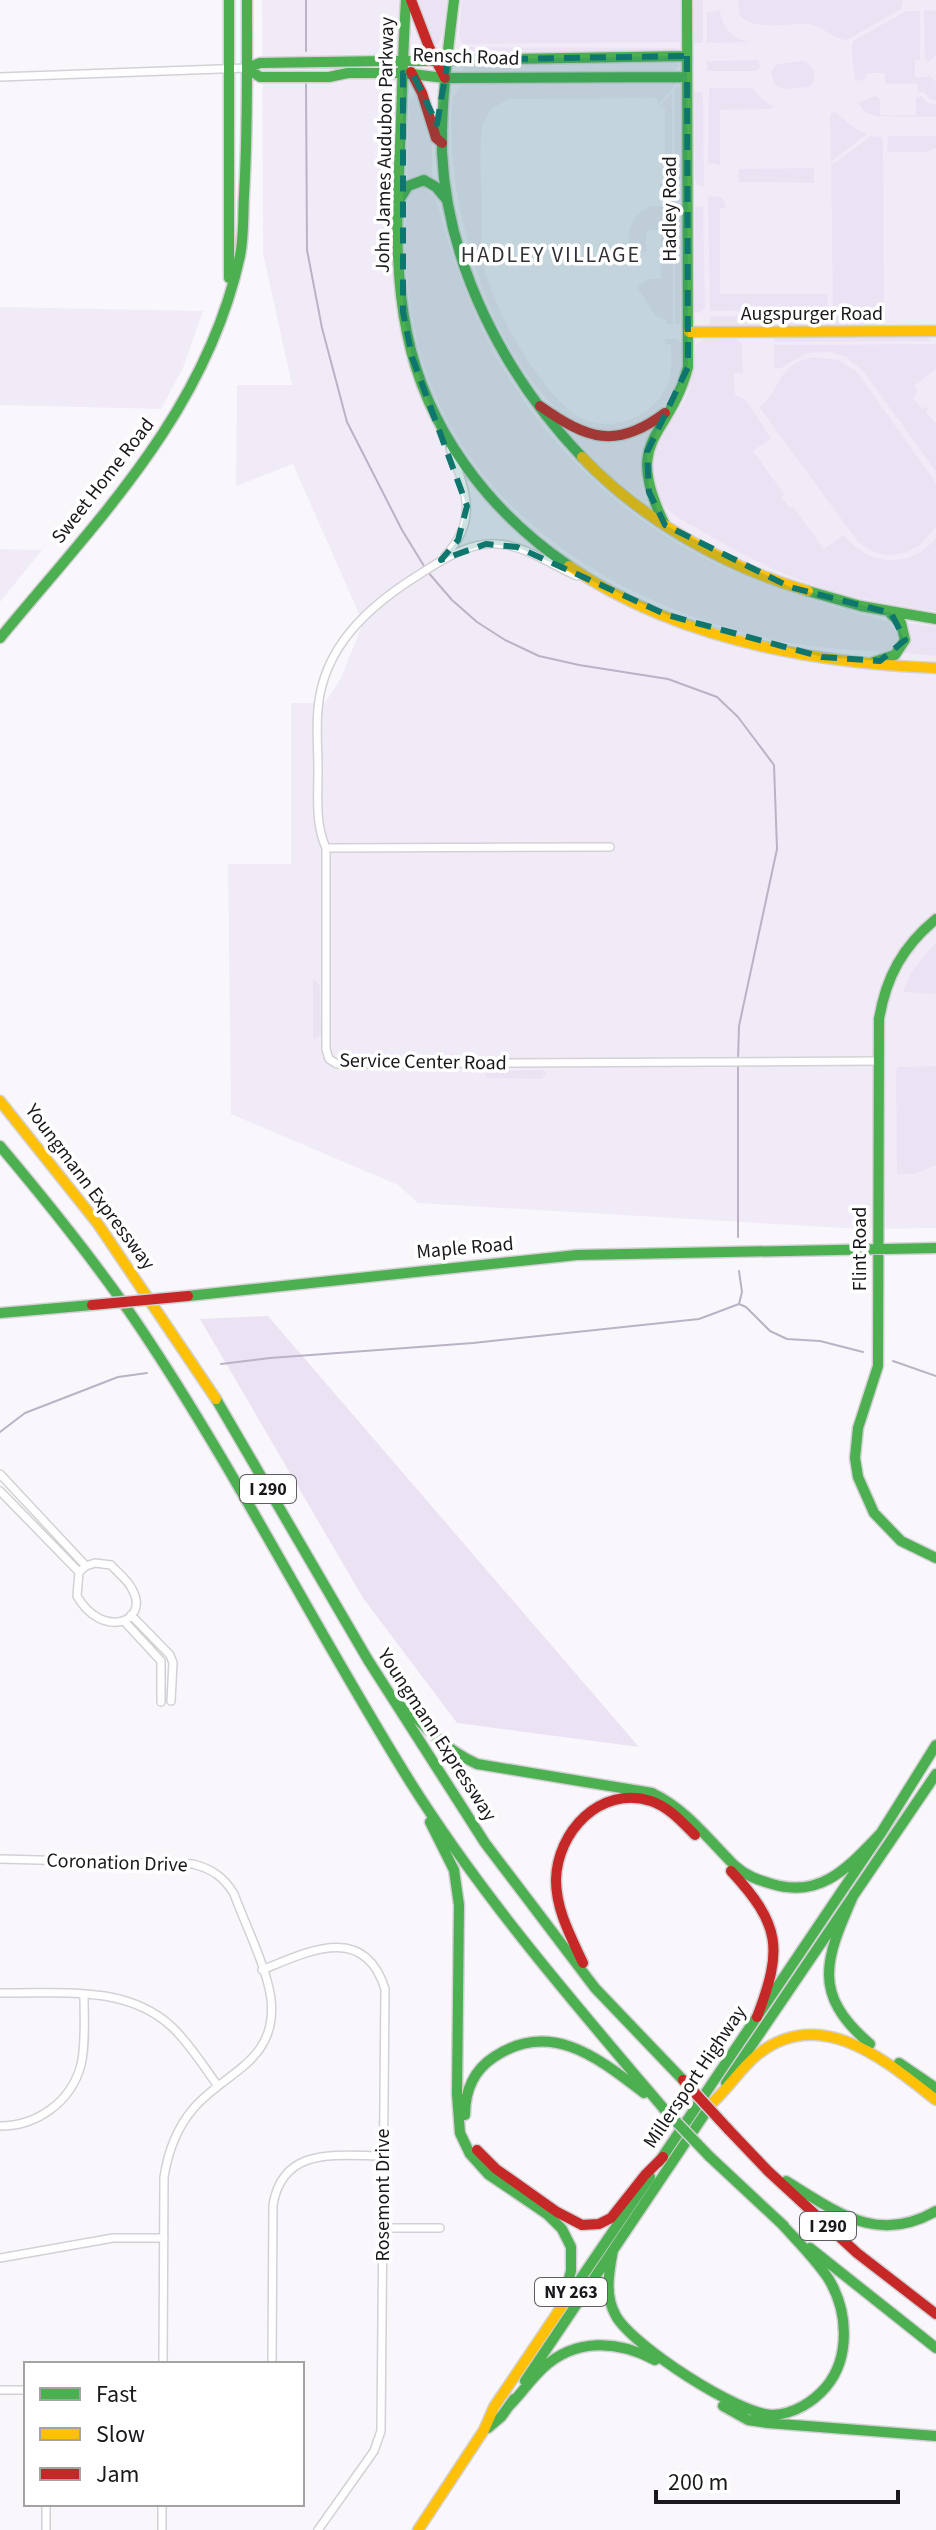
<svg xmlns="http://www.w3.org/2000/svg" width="936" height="2530" viewBox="0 0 936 2530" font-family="'Source Sans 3',sans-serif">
	<rect width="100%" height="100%" fill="#f9f7fc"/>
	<path fill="#f1ebf8" d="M 262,0 L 936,0 L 936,1228 L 861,1229 L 418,1203 L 398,1185 L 231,1114 L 228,864 L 291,864 L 291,703 L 325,703 L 341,678 L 363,623 L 293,464 L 236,486 L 237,385 L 292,385 L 263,253 Z
		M 0,307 L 203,311 L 183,368 L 161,409 L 0,405 Z
		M 0,549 L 42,550 L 0,602 Z"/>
	<path fill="#ebe3f4" d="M 417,0 L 447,0 L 442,36 L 437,45 L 430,43 Z
		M 462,0 L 680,0 L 680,42 L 462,44 L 459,34 Z
		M 694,0 L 703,0 L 703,43 L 694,43 Z
		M 738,0 L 903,0 L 901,9 L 847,40 C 832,39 822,25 806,24 C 786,23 752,32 739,14 Z
		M 720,10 C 722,28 732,38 749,42 L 707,43 L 707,13 Z
		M 936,10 L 936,55 L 929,62 L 925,60 L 924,11 Z
		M 906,11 L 920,11 L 920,60 L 915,61 L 915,77 L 928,77 L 929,75 L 936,82 L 936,100 L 931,100 L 923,92 L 918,92 L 917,84 L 885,84 L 885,73 L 867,73 L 864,80 L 855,81 C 855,67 849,54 853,41 Z
		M 469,47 L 678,48 L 671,51 L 475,52 L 468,49 Z
		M 757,60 L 761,66 L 757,71 L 707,71 L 707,61 Z
		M 674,61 L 679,66 L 674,72 L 462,71 L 463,66 Z
		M 803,61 C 815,66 818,77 809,87 L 784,89 L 775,85 L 771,72 L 777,64 Z
		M 672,81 L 676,84 L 658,105 L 657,98 L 509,99 L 491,109 L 483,123 C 478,152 482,185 482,215 C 482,230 480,249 483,264 C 495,311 532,378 569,410 C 599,437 651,422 667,386 C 673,373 671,358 671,344 L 665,344 L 665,339 L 677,339 L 681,343 C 686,366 676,394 659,410 C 578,492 499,341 479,278 C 460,221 446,157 453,97 L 460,87 L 474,82 Z
		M 678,85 L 681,92 L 681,179 L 675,186 L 674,90 Z
		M 709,88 L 753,88 L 762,99 L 774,106 L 771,109 L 720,110 L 720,165 L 708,163 Z
		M 694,91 L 703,93 L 704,187 L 698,185 L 695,180 Z
		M 672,92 L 672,186 L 659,187 L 659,184 L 665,183 L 665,107 L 659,107 Z
		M 416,94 L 419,96 L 432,136 L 432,178 L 421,176 L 407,181 L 409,99 Z
		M 875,96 L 880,99 L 880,115 L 916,115 L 916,99 L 921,96 L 929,104 L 936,104 L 936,117 L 876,116 L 865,112 L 858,103 Z
		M 833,111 C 844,117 852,129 867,134 L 831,162 L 830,115 Z
		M 871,136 L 881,137 L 883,141 L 884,315 L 833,312 L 831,165 Z
		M 888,136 L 936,136 L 936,148 L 926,152 L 887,152 Z
		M 814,168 L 814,183 L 738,182 L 739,169 Z
		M 424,187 L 435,197 C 445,231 455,267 469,300 C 518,420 609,515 727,569 C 779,592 834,606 888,622 C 899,629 900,640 891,649 L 881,652 C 847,649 812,648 779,641 C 603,604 435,494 410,303 C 407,281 399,206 413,190 Z
		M 708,196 L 721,197 L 726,204 L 725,208 L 720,209 L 720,294 L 828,294 L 827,310 L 710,311 Z
		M 651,206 L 672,206 L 673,255 L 665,255 L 665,248 L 661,248 L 661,230 L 649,230 L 646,233 L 646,252 L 629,252 C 628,231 629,215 651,206 Z
		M 674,206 L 681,206 L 680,324 L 675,324 Z
		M 703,206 L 705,309 L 700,313 L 695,312 L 695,207 Z
		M 665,257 L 673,257 L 673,324 L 667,324 L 666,320 L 655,315 L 637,287 L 649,279 L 661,279 L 661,264 L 665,264 Z
		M 711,316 L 771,316 L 770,325 L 709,325 Z
		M 774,316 L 834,316 L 883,320 L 876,325 L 774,325 Z
		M 928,337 L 930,341 L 774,342 L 774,338 Z
		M 736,338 L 742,344 L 743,373 L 734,374 L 735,395 L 746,400 L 771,438 L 753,451 L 784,494 L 781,497 L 790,508 L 793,507 L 824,549 L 844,535 C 868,566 910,570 936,538 L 936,611 C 880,604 818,591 767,566 C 737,552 708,535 679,518 C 649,497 641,473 657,438 C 664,424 679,413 686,398 C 694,380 692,361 697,343 L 704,339 Z
		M 936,344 L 936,369 L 914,386 L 918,391 L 913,398 L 923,409 L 926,407 L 928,409 L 926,412 L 936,423 L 936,472 L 864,372 L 846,357 L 830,352 L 807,353 L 781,368 L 774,368 L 774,345 Z
		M 814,357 L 839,360 L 857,372 L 936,483 L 936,527 L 920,545 L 905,553 L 886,555 L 874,552 L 858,542 L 759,407 C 783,389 775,364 814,357 Z
		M 651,430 C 643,455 635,476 647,501 L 646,503 L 605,471 L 570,434 L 592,440 Z
		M 907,623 L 936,627 L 936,656 L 903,653 L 909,637 Z
		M 936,942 L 936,994 L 903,992 L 912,971 Z
		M 313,979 L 320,985 L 321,1035 L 313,1041 Z
		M 936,1066 L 936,1165 L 915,1174 L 897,1174 L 896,1071 L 898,1067 Z
		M 543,1070 L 546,1073 L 542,1079 L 487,1078 L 485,1076 L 488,1071 Z
		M 268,1316 L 639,1747 L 457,1723 L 363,1598 L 200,1319 Z"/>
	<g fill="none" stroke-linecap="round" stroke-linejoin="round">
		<path stroke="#bbb2c6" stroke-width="2" d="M 306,51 L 306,0
			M 306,84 L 307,250 L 322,328 L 347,422 L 402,530 L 424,566
			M 427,571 L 452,600 L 477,622 L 505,640 L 539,656 L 579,665 L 668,679 L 717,697 L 738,717 L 774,765 L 777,849 L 739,1026 L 738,1060
			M 738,1066 L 738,1237
			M 739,1304 L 746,1307 L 770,1331 L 787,1339 L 820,1341 L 863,1352
			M 893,1361 L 936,1376
			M 221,1364 L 270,1358 L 473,1343 L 699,1319 L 739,1304 L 742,1292 L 739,1271
			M 0,1432 L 25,1413 L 118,1377 L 147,1373"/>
		<g stroke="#d3d1d5" stroke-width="10">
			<path id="street" d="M 0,77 L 247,68
				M 445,556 C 479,520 466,491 450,449
				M 577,576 C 551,565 527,546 498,544 C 469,542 443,559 420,574 C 370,605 323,646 318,709 C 316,729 318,750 318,770 C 318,796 315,824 326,848 L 326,1049 L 329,1059 L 337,1064 L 879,1061
				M 326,848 L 610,847
				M 0,1474 L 86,1566
				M 0,1491 L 79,1572
				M 95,1563 L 111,1565 C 118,1573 128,1580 132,1589 C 151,1622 102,1640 77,1596 L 79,1572 L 86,1566 Z
				M 131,1615 L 170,1655 L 173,1663 L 171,1701
				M 124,1621 L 161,1661 L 161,1702
				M 0,1859 L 193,1864 C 212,1869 224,1877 234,1894 C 245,1924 267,1968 271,1999 C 278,2062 224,2072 193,2109 C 176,2129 168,2152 164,2177 L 163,2364
				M 262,1970 C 307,1952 364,1922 385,1989 L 381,2431 L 374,2451 L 318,2530
				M 0,1993 C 59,1994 126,1984 172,2027 C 190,2044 204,2067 218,2086
				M 0,2126 C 37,2126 71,2102 81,2065 C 86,2043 84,2017 84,1995
				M 383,2228 L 440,2228
				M 0,2258 L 113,2238 L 164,2238
				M 272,2364 L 273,2205 C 283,2145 339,2156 384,2156
				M 0,2390 L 26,2390
				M 46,2530 L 46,2504
				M 162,2530 L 162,2504"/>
		</g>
		<g stroke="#d3d1d5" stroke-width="13">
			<path id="fast" d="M 229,0 L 229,278
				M 406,0 C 403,48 402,97 400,145 C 397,208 394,271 407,333 C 426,428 488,511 569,566
				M 454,0 C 448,50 441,101 442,152 C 447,266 505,376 582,457
				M 247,68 L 260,77 L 329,77 L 348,73 L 403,73 L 445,78 L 687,77
				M 247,68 L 260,63 L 687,56
				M 400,199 L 408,186 L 424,180 L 436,187 L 447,200
				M 664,523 C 622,436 669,440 688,367 L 687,0
				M 808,591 L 861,606 L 936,619
				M 0,638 C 98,519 206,412 240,256 C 244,236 243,214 244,195 C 248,130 247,65 247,0
				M 874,662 L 895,655 L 905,640 L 901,623 L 891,614
				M 936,919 C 903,946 886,977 879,1019 L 878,1366 L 858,1428 L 855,1458 L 858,1477 L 874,1513 L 901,1541 L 936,1558
				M 0,1146 C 48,1203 95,1261 137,1323 C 236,1470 315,1629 409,1780 C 483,1898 574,2003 664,2109
				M 188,1296 L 577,1255 L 936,1248
				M 0,1313 L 92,1305
				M 216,1399 L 368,1660 L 485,1843 L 595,1988 L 683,2080
				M 402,1701 C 424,1728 445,1749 477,1764 L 652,1793 C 686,1809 708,1839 734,1865 C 746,1876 758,1880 772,1884 C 822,1899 849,1866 881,1833
				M 430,1822 L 454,1870 L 459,1905 L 457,2094 L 460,2133 L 470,2154 L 488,2174 L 547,2214 L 562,2229 L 571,2247 L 571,2271 L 562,2304
				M 854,1894 C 826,1958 810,1993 870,2044
				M 899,2063 L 936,2088
				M 726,2083 L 936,1774
				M 465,2115 C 465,2091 474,2070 494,2057 C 551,2019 598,2058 644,2093
				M 709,2156 L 784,2226
				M 659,2162 L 881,1833 L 936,1745
				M 786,2181 C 837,2212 877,2245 936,2211
				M 810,2248 L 936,2348
				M 613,2250 C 609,2272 604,2295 616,2316 C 633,2346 739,2415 773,2415 C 794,2414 813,2402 826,2387 C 851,2357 848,2310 828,2278 C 814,2257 796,2240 780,2222
				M 577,2284 L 650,2177
				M 525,2381 L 712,2103
				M 509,2406 C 521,2394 531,2379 543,2368 C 575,2338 618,2340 655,2360
				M 723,2406 L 748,2420 L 768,2423 L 936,2436
				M 488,2428 L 501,2417 L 514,2399"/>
		</g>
		<g stroke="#d3d1d5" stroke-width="13">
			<path id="slow" d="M 689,332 L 936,331
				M 582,457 C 642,520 725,567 808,591
				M 569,566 C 674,638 810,663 936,668
				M 0,1101 L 98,1224 L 216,1399
				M 711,2104 C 728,2089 740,2069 757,2055 C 820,2004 885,2060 936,2100
				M 418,2530 L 484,2430 L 494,2407 L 577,2284"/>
		</g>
		<g stroke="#d3d1d5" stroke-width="13">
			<path id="jam" d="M 411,0 L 429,47 L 445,78
				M 411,72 L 422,93 L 436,138 L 442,143
				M 540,406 C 587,439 616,450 665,413
				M 731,1871 C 781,1925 783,1949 757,2017
				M 583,1963 C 571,1937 556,1910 556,1880 C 557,1832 600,1785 651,1801 C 669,1807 682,1822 695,1835
				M 728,2129 L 768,2171 L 857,2253 L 936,2314
				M 477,2150 L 496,2169 L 557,2212 L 582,2225 L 599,2224 L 611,2218 L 645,2175 L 663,2157"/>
		</g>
		<use href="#street" stroke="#fefeff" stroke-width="7"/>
		<use href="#fast" stroke="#4caf50" stroke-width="10"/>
		<use href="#slow" stroke="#ffc107" stroke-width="10"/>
		<use href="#jam" stroke="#c62828" stroke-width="10"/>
		<g stroke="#d3d1d5" stroke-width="13" stroke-linecap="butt">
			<path id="fast-bridge" d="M 664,2109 L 709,2156"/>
		</g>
		<g stroke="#d3d1d5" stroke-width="13" stroke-linecap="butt">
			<path id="jam-bridge" d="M 92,1305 L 188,1296
				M 683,2080 L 728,2129"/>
		</g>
		<use href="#fast-bridge" stroke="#4caf50" stroke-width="10"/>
		<use href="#jam-bridge" stroke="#c62828" stroke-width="10"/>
	</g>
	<path fill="#0f766e" fill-opacity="0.2" stroke="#0f766e" stroke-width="6" stroke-dasharray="16 10" stroke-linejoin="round" d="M 687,56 L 688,367 L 647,452 L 649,492 L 665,525 L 790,587 L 891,613 L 905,640 L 880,661 L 822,657 L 667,615 L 517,547 L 486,544 L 441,560 L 458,540 L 467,506 L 412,357 L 403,312 L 403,73 L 414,76 L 437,124 L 448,60 Z"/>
	<g text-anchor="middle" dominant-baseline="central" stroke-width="7" stroke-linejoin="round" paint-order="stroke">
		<g fill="#fff" stroke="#5f5d60" stroke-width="2">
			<rect x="240" y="1475" width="56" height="28" rx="6"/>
			<rect x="800" y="2212" width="56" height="28" rx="6"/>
			<rect x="535" y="2278" width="72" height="28" rx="6"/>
		</g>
		<g font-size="18" font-weight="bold" fill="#1a181c">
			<text x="268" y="1489">I 290</text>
			<text x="828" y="2226">I 290</text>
			<text x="571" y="2292">NY 263</text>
		</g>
		<g font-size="20" fill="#1a181c" stroke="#fff">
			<text transform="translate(466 57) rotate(2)">Rensch Road</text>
			<text transform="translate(385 145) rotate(-89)">John James Audubon Parkway</text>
			<text transform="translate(670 209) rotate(-90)">Hadley Road</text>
			<text x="812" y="314">Augspurger Road</text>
			<text transform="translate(103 481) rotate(-52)">Sweet Home Road</text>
			<text transform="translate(423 1062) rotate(1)">Service Center Road</text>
			<text transform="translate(90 1187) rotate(53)">Youngmann Expressway</text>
			<text transform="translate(465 1248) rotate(-5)">Maple Road</text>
			<text transform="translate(860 1249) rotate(-90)">Flint Road</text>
			<text transform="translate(437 1735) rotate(57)">Youngmann Expressway</text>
			<text transform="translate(117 1863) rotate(2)">Coronation Drive</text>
			<text transform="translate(695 2077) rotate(-56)">Millersport Highway</text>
			<text transform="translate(383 2195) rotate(-90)">Rosemont Drive</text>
		</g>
		<g font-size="22" letter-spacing="2" fill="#353139" stroke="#fff">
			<text x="551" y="255">HADLEY VILLAGE</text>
		</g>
	</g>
	<rect x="24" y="2362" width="280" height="144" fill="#ffffff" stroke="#a3a3a4" stroke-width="2"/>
	<rect x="40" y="2388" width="40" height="12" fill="#4caf50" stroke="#a3a3a4" stroke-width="2"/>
	<text x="96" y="2402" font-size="24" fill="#1a181c">Fast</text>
	<rect x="40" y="2428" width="40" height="12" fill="#ffc107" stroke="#a3a3a4" stroke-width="2"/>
	<text x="96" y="2442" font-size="24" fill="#1a181c">Slow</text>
	<rect x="40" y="2468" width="40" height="12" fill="#c62828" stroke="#a3a3a4" stroke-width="2"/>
	<text x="96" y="2482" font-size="24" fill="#1a181c">Jam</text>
	<path d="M656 2490v12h242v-12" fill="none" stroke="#1a181c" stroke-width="4"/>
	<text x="668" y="2490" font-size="24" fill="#1a181c" stroke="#ffffff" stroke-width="6" paint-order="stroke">200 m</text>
</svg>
